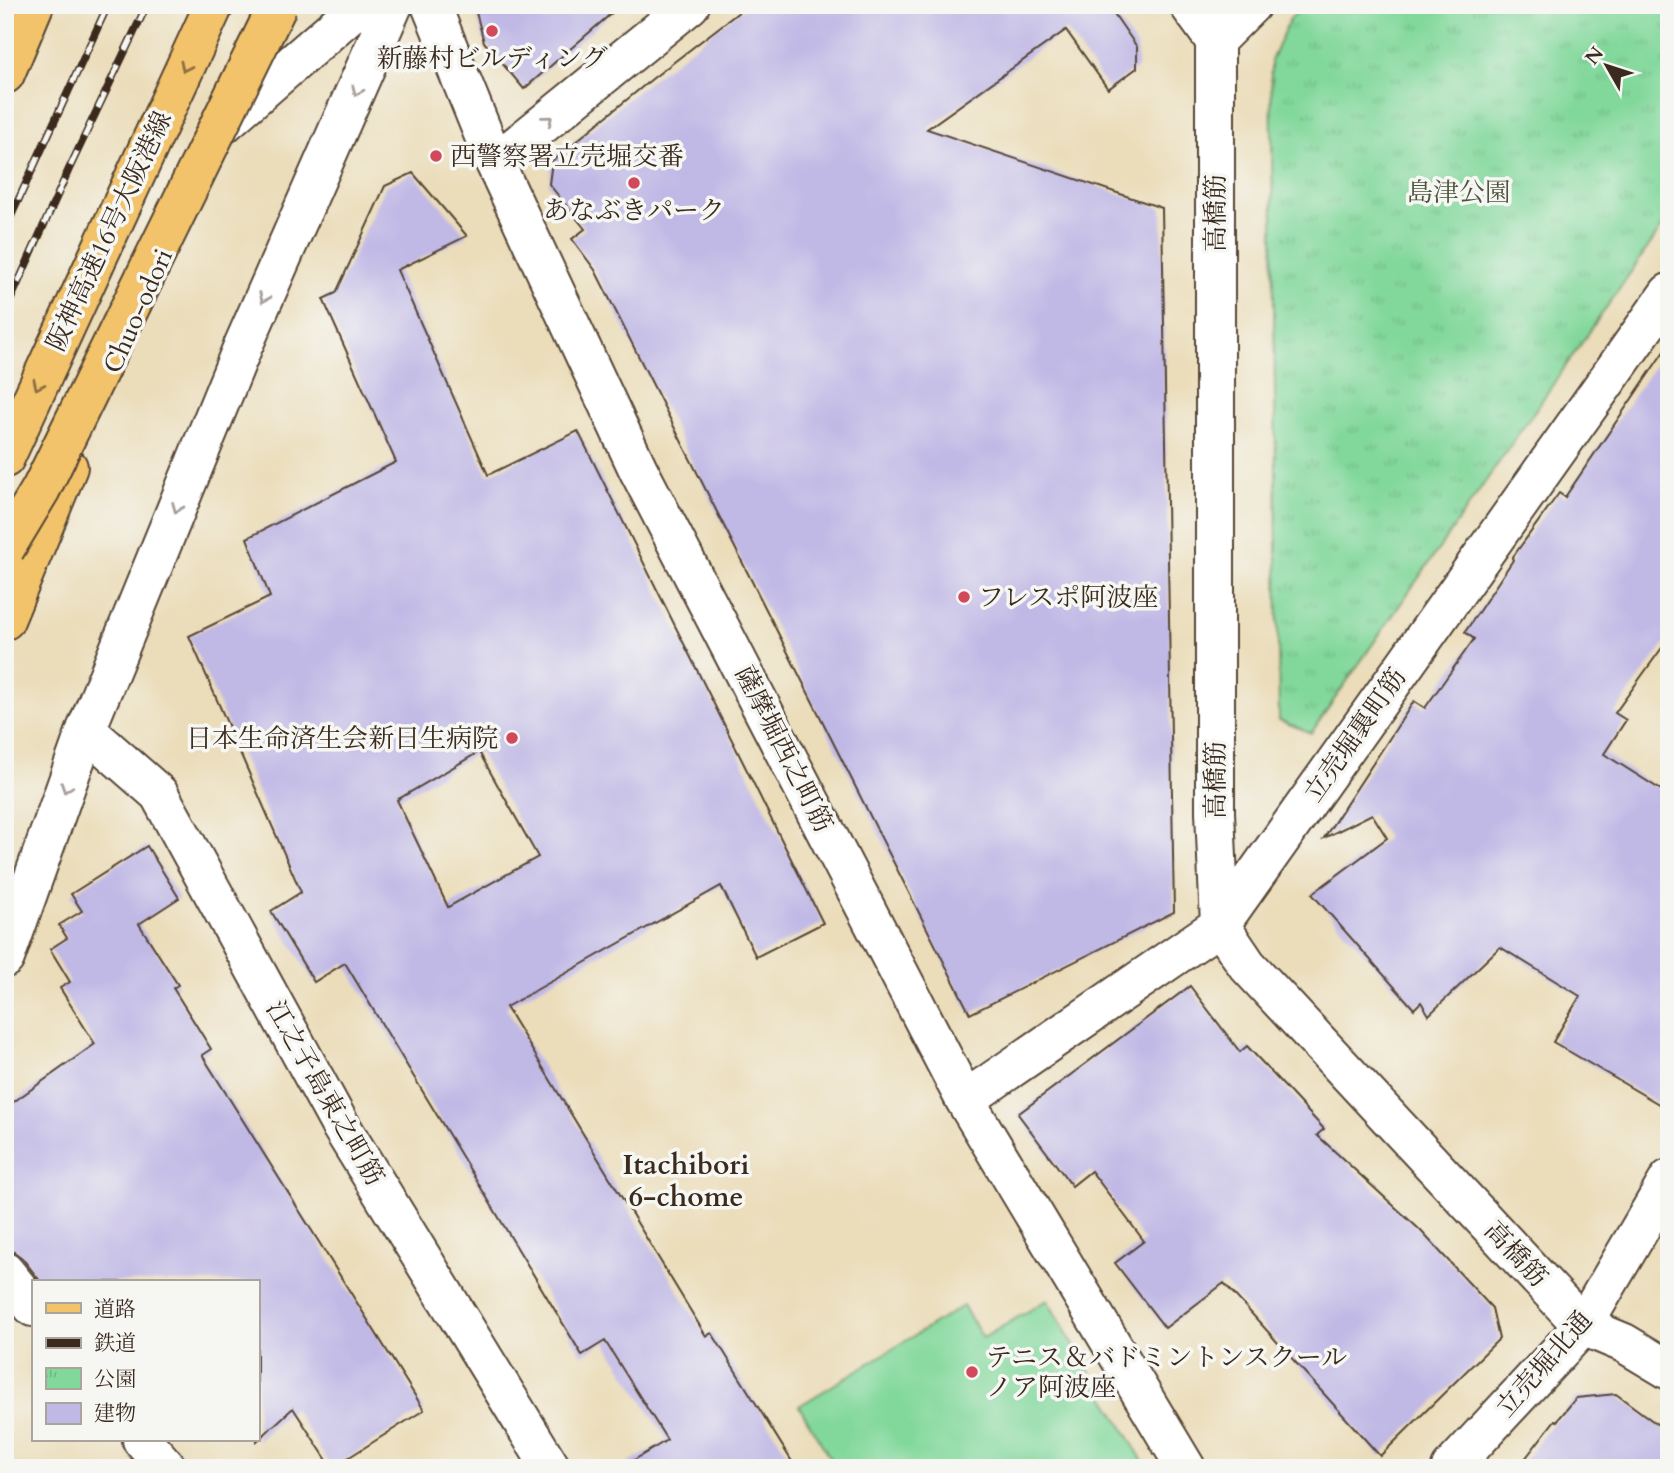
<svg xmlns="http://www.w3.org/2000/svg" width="1674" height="1473" viewBox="0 0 1674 1473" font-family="Cardo,'Noto Serif JP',serif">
	<defs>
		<pattern id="park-tufts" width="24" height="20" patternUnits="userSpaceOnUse" patternTransform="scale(1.75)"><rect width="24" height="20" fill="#82d89b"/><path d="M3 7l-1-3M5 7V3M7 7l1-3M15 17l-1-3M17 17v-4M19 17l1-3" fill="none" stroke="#71ba85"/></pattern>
	</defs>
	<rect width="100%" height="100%" fill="#f6f6f2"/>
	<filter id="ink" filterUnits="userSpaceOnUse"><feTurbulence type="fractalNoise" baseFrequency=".0143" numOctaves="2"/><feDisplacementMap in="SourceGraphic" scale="14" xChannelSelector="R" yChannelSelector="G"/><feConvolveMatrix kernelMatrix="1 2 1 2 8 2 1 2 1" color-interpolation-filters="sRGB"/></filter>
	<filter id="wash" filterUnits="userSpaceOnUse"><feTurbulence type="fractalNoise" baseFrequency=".00686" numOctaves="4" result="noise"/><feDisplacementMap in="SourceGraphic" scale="28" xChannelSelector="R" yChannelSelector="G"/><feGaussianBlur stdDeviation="1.57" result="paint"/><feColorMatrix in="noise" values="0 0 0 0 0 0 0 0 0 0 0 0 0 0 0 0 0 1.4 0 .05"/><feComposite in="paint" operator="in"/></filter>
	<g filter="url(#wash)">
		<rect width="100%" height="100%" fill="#ebddba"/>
		<path fill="url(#park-tufts)" stroke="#5e815c" stroke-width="2" d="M 1304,5 L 1669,5 L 1669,217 L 1311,733 L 1279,720 L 1271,61 L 1289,20 Z"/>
		<path fill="#82d89b" stroke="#5e815c" stroke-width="2" d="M 1047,1300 L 1147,1468 L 836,1468 L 799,1406 L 963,1306 L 983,1338 Z"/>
		<g id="blocks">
			<path fill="#c0b8e5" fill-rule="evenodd" d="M 474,5 L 621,5 L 524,89 L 484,42 Z
				M 748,5 L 1108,5 L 1137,47 L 1137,68 L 1108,89 L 1066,30 L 927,129 L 1162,208 L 1174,912 L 970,1014 L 595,270 L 572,239 L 585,229 L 549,184 L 552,161 L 652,79 Z
				M 413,173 L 467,236 L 397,270 L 488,475 L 578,431 L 823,923 L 756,957 L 721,886 L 506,1007 L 706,1336 L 712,1333 L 796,1468 L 621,1468 L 667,1440 L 605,1341 L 582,1355 L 345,963 L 314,982 L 271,911 L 301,892 L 189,636 L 270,597 L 247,538 L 396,462 L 323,299 L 336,293 L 385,186 ZM 479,752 L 538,857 L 448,907 L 397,800 Z
				M 1669,344 L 1669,638 L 1615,713 L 1626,720 L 1604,754 L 1669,795 L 1669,1110 L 1553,1042 L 1580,996 L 1500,947 L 1429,1015 L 1421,1002 L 1414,1009 L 1312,894 L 1387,838 L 1372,814 L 1324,838 L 1414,701 L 1425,708 L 1474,639 L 1465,632 L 1513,560 L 1512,558 L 1559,493 L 1565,497 Z
				M 147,846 L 179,898 L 139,924 L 178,985 L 173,988 L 211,1049 L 202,1055 L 424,1410 L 332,1468 L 293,1408 L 257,1441 L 257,1282 L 41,1282 L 22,1258 L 14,1252 L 5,1251 L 5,1108 L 95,1044 L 60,988 L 70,982 L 50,949 L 67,938 L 59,925 L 82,911 L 71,894 Z
				M 1190,986 L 1240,1052 L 1247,1046 L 1324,1129 L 1317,1135 L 1420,1230 L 1492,1308 L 1499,1339 L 1380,1456 L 1224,1283 L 1165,1328 L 1115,1263 L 1144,1241 L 1091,1171 L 1072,1186 L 1018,1114 Z
				M 1616,1394 L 1669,1433 L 1669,1468 L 1518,1468 L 1555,1420 L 1557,1421 L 1576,1398 Z"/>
		</g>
	</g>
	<g filter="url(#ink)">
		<use href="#blocks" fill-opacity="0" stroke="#554535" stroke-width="2"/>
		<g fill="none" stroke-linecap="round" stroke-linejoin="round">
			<g stroke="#554535" stroke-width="42">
				<path id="minor" d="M 431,5 L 495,163 L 638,469 L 965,1100 L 1186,1468
					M 1189,5 L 1215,41 L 1215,812 L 1220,925 L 1247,965 L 1583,1326 L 1624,1343 L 1669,1370
					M 1215,41 L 1251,5
					M 219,128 L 360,5
					M 495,163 L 690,5
					M 86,730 L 159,794 L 339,1123 L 551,1468
					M 5,958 L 86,730 L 243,346 L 393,5
					M 965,1100 L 1220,925 L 1669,293
					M 5,1272 L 33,1307
					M 142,1440 L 167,1468
					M 1451,1468 L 1583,1326 L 1669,1179"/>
			</g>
			<g stroke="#554535" stroke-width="42">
				<path id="major" d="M 5,620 L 68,467"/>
			</g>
			<g stroke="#554535" stroke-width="42">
				<path id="highway" d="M 5,74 L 34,5
					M 5,458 L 214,5"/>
			</g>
			<use href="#minor" stroke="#fff" stroke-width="38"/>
			<use href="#major" stroke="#f2c36a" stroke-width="38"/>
			<use href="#highway" stroke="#f2c36a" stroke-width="38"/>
			<g stroke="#3b2a1e" stroke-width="8">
				<path id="rail" d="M 5,229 L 108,5
					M 5,312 L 69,169 L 147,5"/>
			</g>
			<use href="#rail" stroke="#f6f6f2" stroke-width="5" stroke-dasharray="16" stroke-linecap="butt"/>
			<g stroke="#554535" stroke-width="42" stroke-linecap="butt">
				<path id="highway-bridge" d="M 5,549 L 41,489 L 278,5"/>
			</g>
			<use href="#highway-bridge" stroke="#f2c36a" stroke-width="38"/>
		</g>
		<defs><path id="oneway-chevron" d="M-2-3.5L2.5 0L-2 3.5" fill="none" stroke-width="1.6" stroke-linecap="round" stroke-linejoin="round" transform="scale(1.75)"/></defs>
		<g stroke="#8d6f40">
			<use href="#oneway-chevron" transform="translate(185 67) rotate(115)"/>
			<use href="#oneway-chevron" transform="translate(38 385) rotate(115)"/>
		</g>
		<g stroke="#a79f9a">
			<use href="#oneway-chevron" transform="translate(357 91) rotate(113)"/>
			<use href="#oneway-chevron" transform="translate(548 120) rotate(-39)"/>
			<use href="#oneway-chevron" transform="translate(264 298) rotate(114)"/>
			<use href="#oneway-chevron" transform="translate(177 508) rotate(112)"/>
			<use href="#oneway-chevron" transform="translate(66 788) rotate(109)"/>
		</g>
	</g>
	<g fill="#d1495b" stroke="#f6f6f2" stroke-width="2.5">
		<circle cx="492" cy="31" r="7"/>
		<circle cx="436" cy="156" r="7"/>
		<circle cx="634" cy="183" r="7"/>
		<circle cx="964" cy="597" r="7"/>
		<circle cx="512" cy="738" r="7"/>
		<circle cx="972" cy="1372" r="7"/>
	</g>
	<g text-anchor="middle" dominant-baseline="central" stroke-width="7" stroke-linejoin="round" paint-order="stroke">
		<g font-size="26" fill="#3b2a1e" stroke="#f6f6f2" text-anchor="start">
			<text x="492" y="58" text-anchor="middle">新藤村ビルディング</text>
			<text x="450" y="156">西警察署立売堀交番</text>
			<text x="634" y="210" text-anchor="middle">あなぶきパーク</text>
			<text x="978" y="597">フレスポ阿波座</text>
			<text x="498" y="738" text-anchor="end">日本生命済生会新日生病院</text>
			<text x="986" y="1357">テニス＆バドミントンスクール<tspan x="986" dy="30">ノア阿波座</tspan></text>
		</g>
		<g font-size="26" fill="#4d563d" stroke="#f6f6f2">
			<text x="1459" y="192">島津公園</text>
		</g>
		<g font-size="26" fill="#3b2a1e" stroke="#f6f6f2">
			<text transform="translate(1215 213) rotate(-90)">高橋筋</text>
			<text transform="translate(109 231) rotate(-65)">阪神高速16号大阪港線</text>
			<text transform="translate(138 311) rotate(-66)">Chuo-odori</text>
			<text transform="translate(1355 735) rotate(-55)">立売堀裏町筋</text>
			<text transform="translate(784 749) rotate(63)">薩摩堀西之町筋</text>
			<text transform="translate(1215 780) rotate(-90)">高橋筋</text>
			<text transform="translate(325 1093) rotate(60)">江之子島東之町筋</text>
			<text transform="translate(1516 1254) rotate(47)">高橋筋</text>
			<text transform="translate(1544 1364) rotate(-49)">立売堀北通</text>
		</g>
		<g font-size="28" font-weight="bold" fill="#3b2a1e" stroke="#f6f6f2">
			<text x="686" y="1165">Itachibori<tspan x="686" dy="32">6-chome</tspan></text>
		</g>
	</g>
	<rect width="1674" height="1473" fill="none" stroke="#f6f6f2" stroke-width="28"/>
	<rect x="32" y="1280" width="228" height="161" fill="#f6f6f2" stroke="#aba49d" stroke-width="2"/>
	<rect x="46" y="1303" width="35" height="10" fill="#f2c36a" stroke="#aba49d" stroke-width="2"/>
	<text x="94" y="1316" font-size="21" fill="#3b2a1e">道路</text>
	<rect x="46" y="1338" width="35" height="10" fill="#3b2a1e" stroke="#aba49d" stroke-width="2"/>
	<text x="94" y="1350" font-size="21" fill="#3b2a1e">鉄道</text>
	<rect x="46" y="1368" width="35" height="21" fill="url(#park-tufts)" stroke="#aba49d" stroke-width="2"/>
	<text x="94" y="1386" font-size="21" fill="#3b2a1e">公園</text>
	<rect x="46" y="1403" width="35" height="21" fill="#c0b8e5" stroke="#aba49d" stroke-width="2"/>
	<text x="94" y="1420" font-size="21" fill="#3b2a1e">建物</text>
	<g transform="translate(1607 66) rotate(309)" stroke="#f6f6f2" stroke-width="5" paint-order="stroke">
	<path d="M0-5L12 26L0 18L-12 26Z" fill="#3b2a1e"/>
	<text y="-10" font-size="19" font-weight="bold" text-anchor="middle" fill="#3b2a1e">N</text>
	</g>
</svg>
